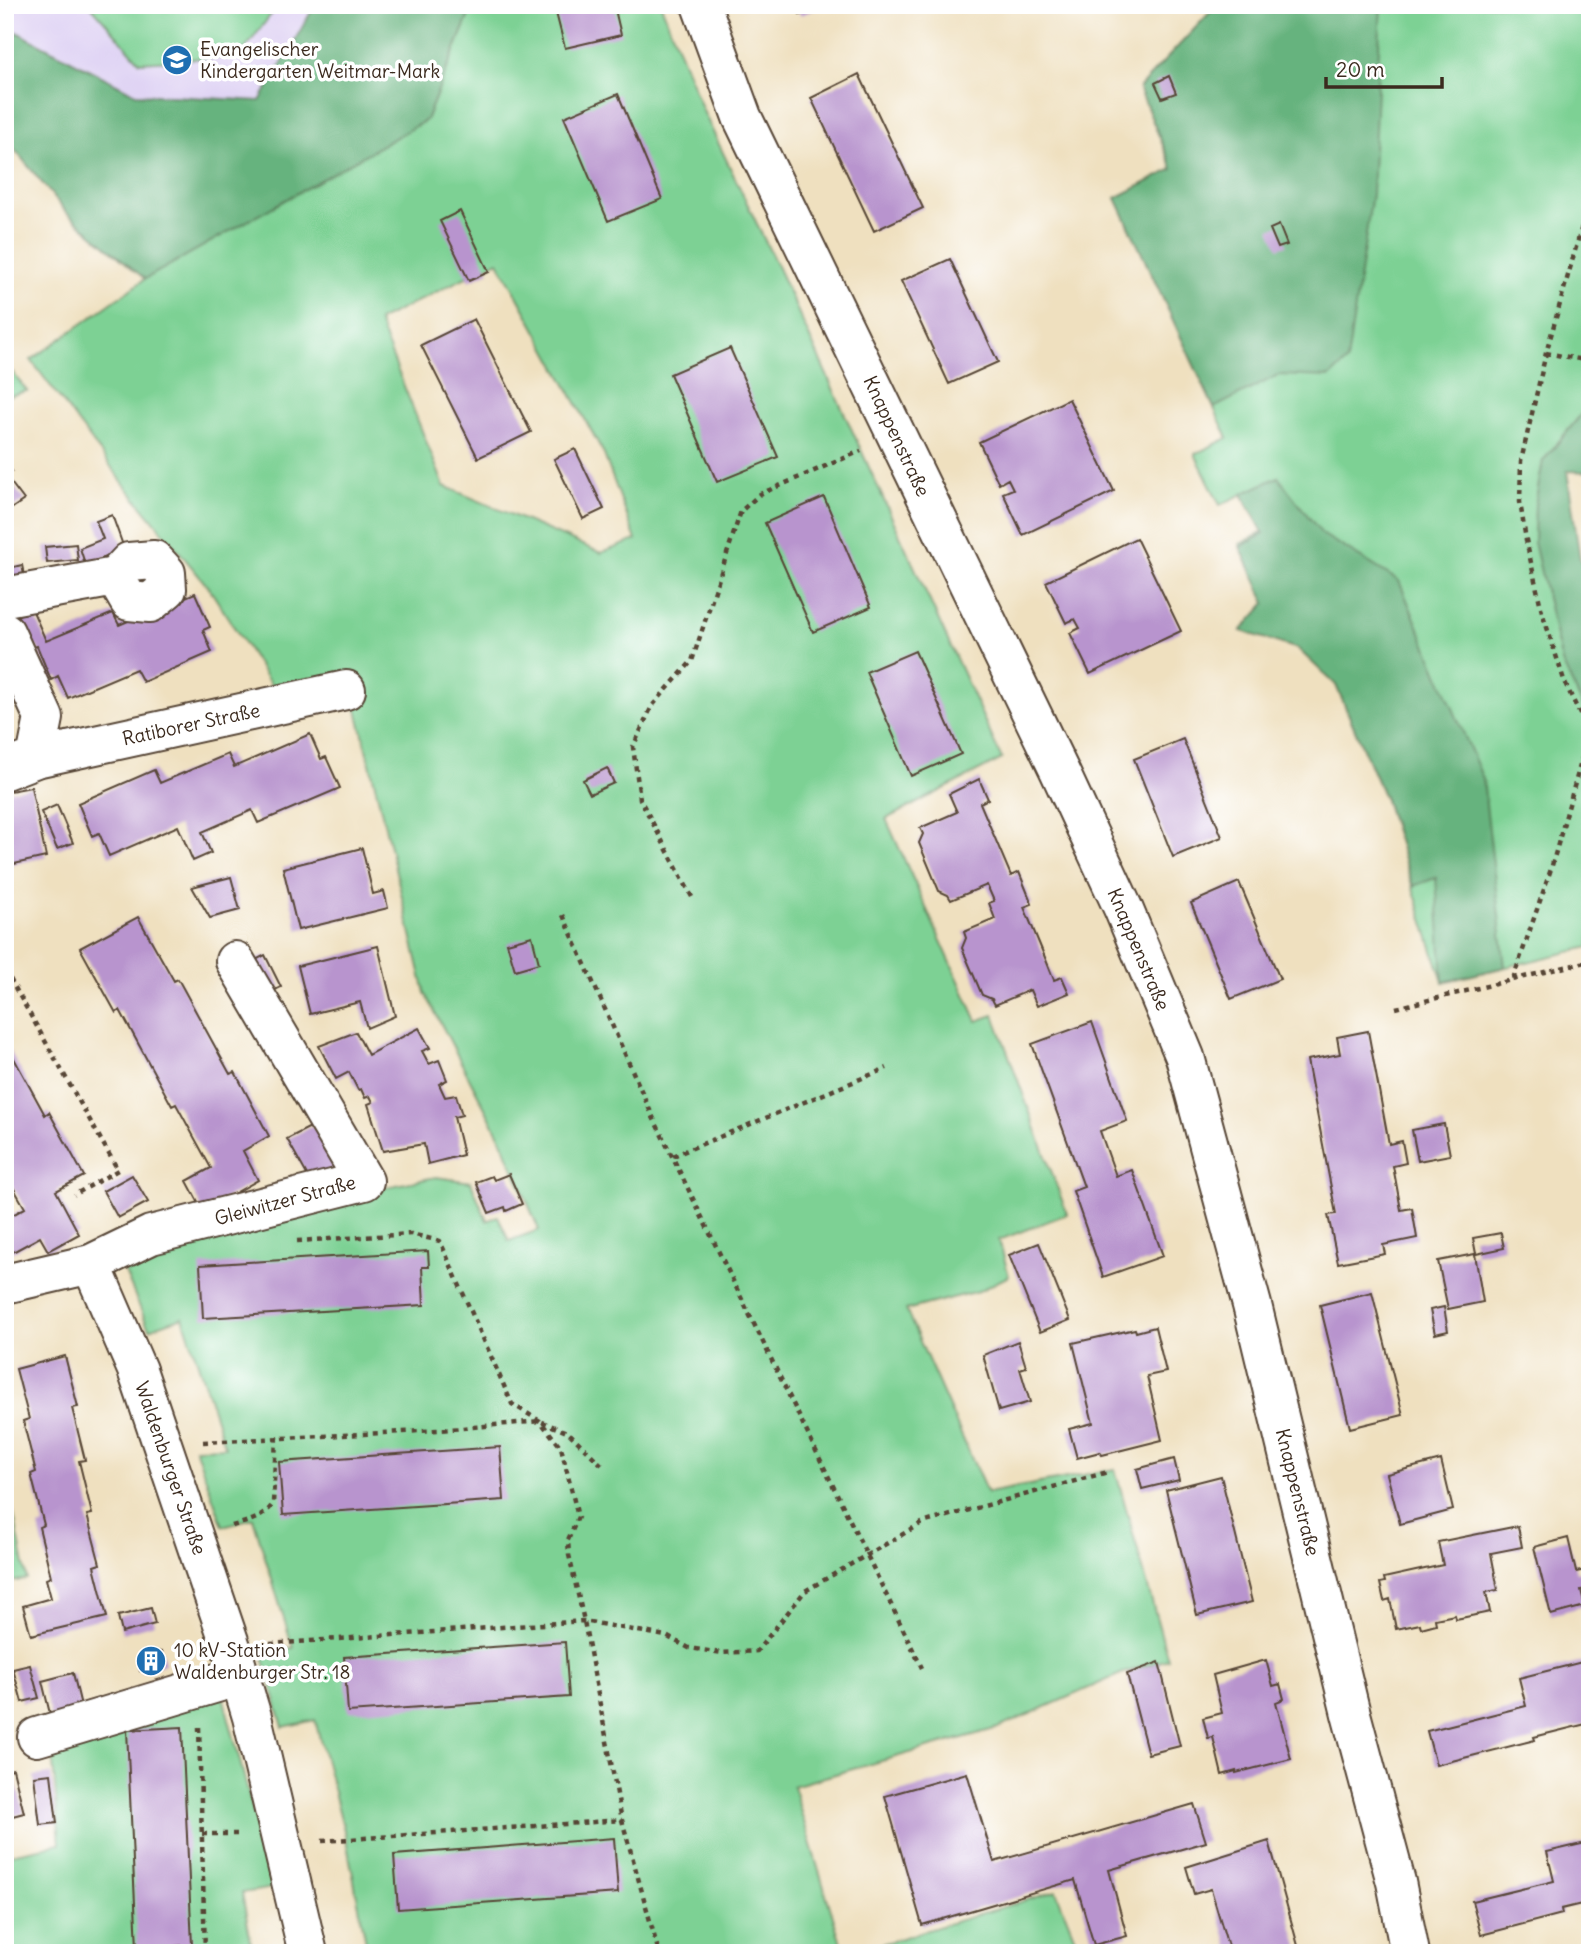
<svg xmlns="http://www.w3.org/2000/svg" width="1595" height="1958" viewBox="0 0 1595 1958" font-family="Delius,sans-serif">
	<rect width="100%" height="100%" fill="#fff"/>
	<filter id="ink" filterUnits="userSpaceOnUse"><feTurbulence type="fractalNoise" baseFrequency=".0143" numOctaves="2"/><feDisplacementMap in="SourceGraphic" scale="14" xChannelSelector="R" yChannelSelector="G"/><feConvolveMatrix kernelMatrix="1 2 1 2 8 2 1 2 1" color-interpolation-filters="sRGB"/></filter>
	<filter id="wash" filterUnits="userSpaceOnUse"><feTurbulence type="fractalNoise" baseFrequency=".00686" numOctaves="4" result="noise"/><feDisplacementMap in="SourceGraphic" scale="28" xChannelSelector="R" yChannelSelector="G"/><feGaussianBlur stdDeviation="1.57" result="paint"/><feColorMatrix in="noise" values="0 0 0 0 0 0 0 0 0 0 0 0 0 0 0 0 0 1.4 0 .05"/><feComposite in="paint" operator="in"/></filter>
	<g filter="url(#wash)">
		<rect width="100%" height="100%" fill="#efe0bf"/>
		<path fill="#e0d4f4" d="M 5,5 L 315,5 L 260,101 L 136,94 L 5,26 Z"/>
		<path fill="#7dd194" stroke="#5c7e59" stroke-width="2" fill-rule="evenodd" d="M 90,5 L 278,5 L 240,56 L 140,62 Z
			M 473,5 L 661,5 L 704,113 L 778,268 L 1002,759 L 886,819 L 977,1021 L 994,1015 L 1067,1214 L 999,1240 L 1009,1276 L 979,1291 L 906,1310 L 987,1493 L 1115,1469 L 1168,1659 L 1123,1673 L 998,1728 L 793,1786 L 844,1953 L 368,1953 L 345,1834 L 315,1720 L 283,1727 L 261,1650 L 293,1648 L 253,1518 L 223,1526 L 195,1448 L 225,1447 L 183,1317 L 149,1329 L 121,1263 L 351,1194 L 436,1177 L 471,1182 L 487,1221 L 498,1216 L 509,1241 L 539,1230 L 502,1141 L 425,993 L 348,672 L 275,691 L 209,588 L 127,488 L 31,360 L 145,279 L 426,120 ZM 498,261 L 603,452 L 636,540 L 601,553 L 444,486 L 378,321 Z
			M 1217,5 L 1590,5 L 1590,410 L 1584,411 L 1543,461 L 1535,505 L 1534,542 L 1562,662 L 1590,721 L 1590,947 L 1443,982 L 1385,800 L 1336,685 L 1268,602 L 1240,544 L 1264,532 L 1278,477 L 1220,505 L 1195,454 L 1228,438 L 1116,198 L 1173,169 L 1139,88 Z
			M 5,363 L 27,391 L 5,397 Z
			M 5,1473 L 27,1579 L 5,1583 Z
			M 223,1696 L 273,1888 L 242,1893 L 253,1953 L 5,1953 L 5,1855 L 60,1844 L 51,1740 Z
			M 1056,1891 L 1081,1953 L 852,1953 Z"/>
		<path fill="#66b37e" stroke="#506e4e" stroke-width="2" d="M 315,5 L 473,5 L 426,120 L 145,279 L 66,212 L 5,138 L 5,26 L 136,94 L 260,101 Z
			M 1217,5 L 1381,5 L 1372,194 L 1347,361 L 1330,377 L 1278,375 L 1214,408 L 1116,198 L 1173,169 L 1139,88 Z
			M 1590,410 L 1590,472 L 1567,471 L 1580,559 L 1590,587 L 1590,721 L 1562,662 L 1534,542 L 1535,505 L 1543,461 L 1584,411 Z
			M 1278,477 L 1322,534 L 1399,581 L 1483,779 L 1505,967 L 1443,982 L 1436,878 L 1413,886 L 1385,799 L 1336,685 L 1298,649 L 1241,631 L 1266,603 L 1240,547 L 1264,534 L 1242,494 Z"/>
		<g id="blocks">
			<path fill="#b894ce" d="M 554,5 L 614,5 L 621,35 L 565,48 Z
				M 797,5 L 826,5 L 826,6 L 800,15 Z
				M 859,74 L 923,208 L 874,231 L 811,98 Z
				M 1169,76 L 1176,93 L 1162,98 L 1155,83 Z
				M 618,94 L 662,199 L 608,221 L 564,117 Z
				M 460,211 L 489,272 L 469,281 L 440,221 Z
				M 1279,225 L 1287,245 L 1278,248 L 1270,229 Z
				M 950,259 L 998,362 L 949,384 L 901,281 Z
				M 474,319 L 531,432 L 478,458 L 421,345 Z
				M 730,348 L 778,457 L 717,482 L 670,374 Z
				M 1069,399 L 1114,491 L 1023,535 L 1003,493 L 1013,489 L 1008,479 L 999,484 L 979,442 Z
				M 575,449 L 604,509 L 583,519 L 554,459 Z
				M 5,462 L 12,471 L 6,476 L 24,500 L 5,513 Z
				M 824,497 L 871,607 L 813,632 L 765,523 Z
				M 112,515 L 125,551 L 85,564 L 80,548 L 103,539 L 96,521 Z
				M 1136,538 L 1181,631 L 1090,674 L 1070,633 L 1080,628 L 1075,619 L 1066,623 L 1046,582 Z
				M 76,544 L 78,560 L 47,563 L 45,547 Z
				M 22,565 L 24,575 L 5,579 L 5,569 Z
				M 195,593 L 210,627 L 203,630 L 212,652 L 143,682 L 136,669 L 68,698 L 58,676 L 51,680 L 37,646 L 30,648 L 16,616 L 32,609 L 46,641 L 113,613 L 119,625 Z
				M 915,651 L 961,754 L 911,776 L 866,672 Z
				M 310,734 L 321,759 L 326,757 L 340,788 L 258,823 L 252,810 L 202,832 L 211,853 L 193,861 L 178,826 L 109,856 L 99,833 L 92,836 L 78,803 L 154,770 L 160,783 L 228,754 L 234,767 Z
				M 1183,739 L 1222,837 L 1173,857 L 1134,759 Z
				M 607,768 L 614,783 L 590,794 L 583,780 Z
				M 979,779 L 988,799 L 980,803 L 1011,876 L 1019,872 L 1032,904 L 1024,907 L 1046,960 L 1054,980 L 1062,977 L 1069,993 L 1037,1006 L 1030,990 L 995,1005 L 992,999 L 982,995 L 962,948 L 966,938 L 964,932 L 995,919 L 989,903 L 994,901 L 987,885 L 951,900 L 948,895 L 939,891 L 919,843 L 923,834 L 920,828 L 957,812 L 949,794 Z
				M 31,787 L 46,857 L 5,866 L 5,792 Z
				M 57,805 L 73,843 L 57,849 L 41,812 Z
				M 362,848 L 373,894 L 384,891 L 388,908 L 298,930 L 283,868 Z
				M 231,877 L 240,910 L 210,918 L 192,887 Z
				M 1239,882 L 1280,979 L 1231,999 L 1191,903 Z
				M 138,917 L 174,981 L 178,979 L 230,1074 L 235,1072 L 269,1136 L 243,1151 L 258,1180 L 203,1211 L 187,1181 L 211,1168 L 176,1104 L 172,1106 L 120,1010 L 116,1013 L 80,948 Z
				M 532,936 L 539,963 L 515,970 L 507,943 Z
				M 378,946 L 395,1016 L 367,1028 L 360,1002 L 310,1014 L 298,966 Z
				M 265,955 L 281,987 L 265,995 L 248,964 Z
				M 1092,1022 L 1127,1121 L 1100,1131 L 1116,1176 L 1132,1170 L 1163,1256 L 1103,1277 L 1073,1191 L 1084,1187 L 1032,1044 Z
				M 419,1028 L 430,1048 L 422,1051 L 429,1064 L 439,1060 L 447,1080 L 439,1084 L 445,1097 L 456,1095 L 462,1115 L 454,1117 L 463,1155 L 428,1164 L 424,1144 L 383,1151 L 368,1104 L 373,1102 L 370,1096 L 365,1098 L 361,1089 L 358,1090 L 349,1072 L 336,1079 L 319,1046 L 356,1032 L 368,1055 Z
				M 1368,1031 L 1389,1144 L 1402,1141 L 1406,1163 L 1393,1166 L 1401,1210 L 1412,1208 L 1417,1238 L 1383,1245 L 1385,1254 L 1338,1263 L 1328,1215 L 1336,1214 L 1307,1060 L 1340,1054 L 1337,1037 Z
				M 10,1051 L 45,1115 L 49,1112 L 84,1176 L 56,1191 L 79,1234 L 48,1251 L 40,1237 L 11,1253 L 5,1241 L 5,1219 L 25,1208 L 5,1173 L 5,1053 Z
				M 316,1124 L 339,1167 L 311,1182 L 287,1139 Z
				M 1444,1124 L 1450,1155 L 1418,1161 L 1412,1130 Z
				M 509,1174 L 522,1204 L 506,1211 L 505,1207 L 489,1213 L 476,1182 L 492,1176 L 494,1180 Z
				M 132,1175 L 148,1202 L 118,1218 L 103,1191 Z
				M 1501,1233 L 1504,1248 L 1476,1254 L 1473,1238 Z
				M 1039,1243 L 1070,1320 L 1040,1332 L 1009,1255 Z
				M 428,1251 L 429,1267 L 422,1267 L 424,1305 L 203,1318 L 200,1265 Z
				M 1475,1254 L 1483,1302 L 1448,1309 L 1438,1261 Z
				M 1372,1292 L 1403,1415 L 1350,1428 L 1320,1305 Z
				M 1444,1307 L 1448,1331 L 1435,1334 L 1430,1310 Z
				M 1155,1327 L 1166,1372 L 1147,1376 L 1162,1440 L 1102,1455 L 1100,1452 L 1077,1458 L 1069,1429 L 1093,1423 L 1073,1343 L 1135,1329 L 1136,1332 Z
				M 1018,1341 L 1026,1367 L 1020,1369 L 1030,1402 L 999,1411 L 983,1355 Z
				M 65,1356 L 78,1407 L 72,1408 L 85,1460 L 79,1461 L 92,1514 L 87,1515 L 100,1564 L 94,1566 L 107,1617 L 31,1635 L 23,1606 L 51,1598 L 46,1579 L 51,1577 L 39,1527 L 44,1525 L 31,1474 L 36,1472 L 23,1421 L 29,1419 L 16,1369 Z
				M 500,1447 L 504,1500 L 283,1515 L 279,1462 Z
				M 1174,1459 L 1179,1480 L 1142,1489 L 1137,1469 Z
				M 1441,1460 L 1453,1510 L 1400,1524 L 1387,1474 Z
				M 1221,1476 L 1252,1602 L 1197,1615 L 1166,1490 Z
				M 1518,1526 L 1522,1547 L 1491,1553 L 1498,1590 L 1486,1592 L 1490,1612 L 1456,1619 L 1455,1615 L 1435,1619 L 1436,1624 L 1421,1628 L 1420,1624 L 1396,1629 L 1390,1599 L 1384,1601 L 1380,1583 L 1385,1582 L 1384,1578 L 1443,1565 L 1438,1542 Z
				M 1568,1538 L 1576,1572 L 1590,1569 L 1590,1588 L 1581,1590 L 1585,1606 L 1551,1615 L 1534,1547 Z
				M 151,1608 L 155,1624 L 122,1633 L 118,1616 Z
				M 565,1642 L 569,1697 L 348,1712 L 344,1657 Z
				M 162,1651 L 165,1664 L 140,1671 L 137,1657 Z
				M 1266,1660 L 1273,1686 L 1280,1684 L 1284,1699 L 1276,1702 L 1291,1759 L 1236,1773 L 1236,1771 L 1222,1775 L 1213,1737 L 1208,1738 L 1203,1718 L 1222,1713 L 1213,1675 Z
				M 1590,1660 L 1590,1723 L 1534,1737 L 1535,1740 L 1436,1765 L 1427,1731 L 1526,1706 L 1519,1678 Z
				M 1159,1662 L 1180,1746 L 1148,1754 L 1127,1674 Z
				M 30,1665 L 39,1698 L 22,1702 L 13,1669 Z
				M 73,1673 L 83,1714 L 52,1722 L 42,1681 Z
				M 182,1727 L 192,1945 L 137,1948 L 127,1730 Z
				M 13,1769 L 24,1813 L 5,1818 L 5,1771 Z
				M 967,1773 L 994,1862 L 1194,1804 L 1206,1842 L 1109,1870 L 1127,1936 L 1094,1945 L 1075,1880 L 922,1925 L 885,1796 Z
				M 51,1774 L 57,1823 L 40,1825 L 34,1776 Z
				M 614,1838 L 618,1893 L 398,1909 L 394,1855 Z
				M 1269,1841 L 1300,1953 L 1230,1953 L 1211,1889 L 1194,1894 L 1186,1867 Z
				M 1590,1842 L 1590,1902 L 1561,1909 L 1562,1914 L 1481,1935 L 1472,1901 L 1554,1881 L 1547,1852 Z"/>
		</g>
	</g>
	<g filter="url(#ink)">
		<use href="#blocks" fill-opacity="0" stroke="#564536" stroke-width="2"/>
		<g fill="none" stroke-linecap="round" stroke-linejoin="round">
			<g stroke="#564536" stroke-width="42">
				<path id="minor" d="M 701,5 L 742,117 L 1059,770 L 1123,908 L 1185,1057 L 1252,1305 L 1351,1714 L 1396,1882 L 1410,1953
					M 5,597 L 115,577 L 129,562 L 154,560 L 166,573 L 167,589 L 150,603 L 129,601 L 115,577
					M 5,632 L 44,718 L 36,758 L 5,770
					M 36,758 L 346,690
					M 91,1264 L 137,1370 L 231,1647 L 252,1717 L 308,1953
					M 5,1284 L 91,1264 L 151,1235 L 364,1181 L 235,961
					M 37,1737 L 240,1676"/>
			</g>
			<path stroke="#564536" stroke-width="4.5" stroke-dasharray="5 5" stroke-linecap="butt" d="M 1590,198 L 1546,353 L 1521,461 L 1520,502 L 1526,540 L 1542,612 L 1565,683 L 1590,735
				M 1546,353 L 1590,361
				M 692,897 L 640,799 L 633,747 L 652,706 L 692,661 L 741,511 L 760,494 L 861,451
				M 563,915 L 653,1117 L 922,1668
				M 5,970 L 118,1170 L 74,1195
				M 1513,979 L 1551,869 L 1589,733
				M 1396,1008 L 1590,961
				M 673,1156 L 887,1068
				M 297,1241 L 411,1234 L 440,1241 L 512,1404 L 540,1421 L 561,1447 L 578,1517 L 568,1540 L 569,1555 L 584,1621 L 622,1820 L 659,1953
				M 203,1442 L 440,1430 L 540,1421 L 569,1433 L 605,1468
				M 232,1526 C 248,1521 263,1519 273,1504 L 276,1437
				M 270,1644 L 584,1621 L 666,1636 L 689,1648 L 722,1653 L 757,1651 L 805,1591 L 922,1523 L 1108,1472
				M 199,1727 L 205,1953
				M 202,1834 L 239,1834
				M 322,1841 L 622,1820"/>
			<use href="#minor" stroke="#fff" stroke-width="38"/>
		</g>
	</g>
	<defs>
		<g id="school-disc" transform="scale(1.575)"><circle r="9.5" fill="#1f6fb2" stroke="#fff"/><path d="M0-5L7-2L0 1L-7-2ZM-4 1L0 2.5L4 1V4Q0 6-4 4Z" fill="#fff"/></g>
		<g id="building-disc" transform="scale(1.575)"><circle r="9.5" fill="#1f6fb2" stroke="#fff"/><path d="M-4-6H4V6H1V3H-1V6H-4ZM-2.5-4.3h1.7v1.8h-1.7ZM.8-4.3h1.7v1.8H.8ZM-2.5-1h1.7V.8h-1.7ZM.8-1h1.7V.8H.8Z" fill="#fff"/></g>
	</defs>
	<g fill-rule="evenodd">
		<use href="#school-disc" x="177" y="60"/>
		<use href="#building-disc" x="151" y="1661"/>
	</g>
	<g text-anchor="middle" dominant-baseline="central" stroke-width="7" stroke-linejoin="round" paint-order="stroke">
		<g font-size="19" fill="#3b2a1e" stroke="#fff" text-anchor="start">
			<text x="200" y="49">Evangelischer<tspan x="200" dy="22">Kindergarten Weitmar-Mark</tspan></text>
			<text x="174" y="1650">10 kV-Station<tspan x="174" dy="22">Waldenburger Str. 18</tspan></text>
		</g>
		<g font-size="19" fill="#3b2a1e" stroke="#fff">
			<text transform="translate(897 436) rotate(65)">Knappenstraße</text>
			<text transform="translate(191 724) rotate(-12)">Ratiborer Straße</text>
			<text transform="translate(1139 949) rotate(67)">Knappenstraße</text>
			<text transform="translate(285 1200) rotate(-15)">Gleiwitzer Straße</text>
			<text transform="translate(171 1468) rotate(71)">Waldenburger Straße</text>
			<text transform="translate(1298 1492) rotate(76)">Knappenstraße</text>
		</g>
	</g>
	<rect width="1595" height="1958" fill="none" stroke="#fff" stroke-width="28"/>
	<path d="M1326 77v10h116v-10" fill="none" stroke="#3b2a1e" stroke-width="3.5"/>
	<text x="1336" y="77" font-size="21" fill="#3b2a1e" stroke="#ffffff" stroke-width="5" paint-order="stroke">20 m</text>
</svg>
